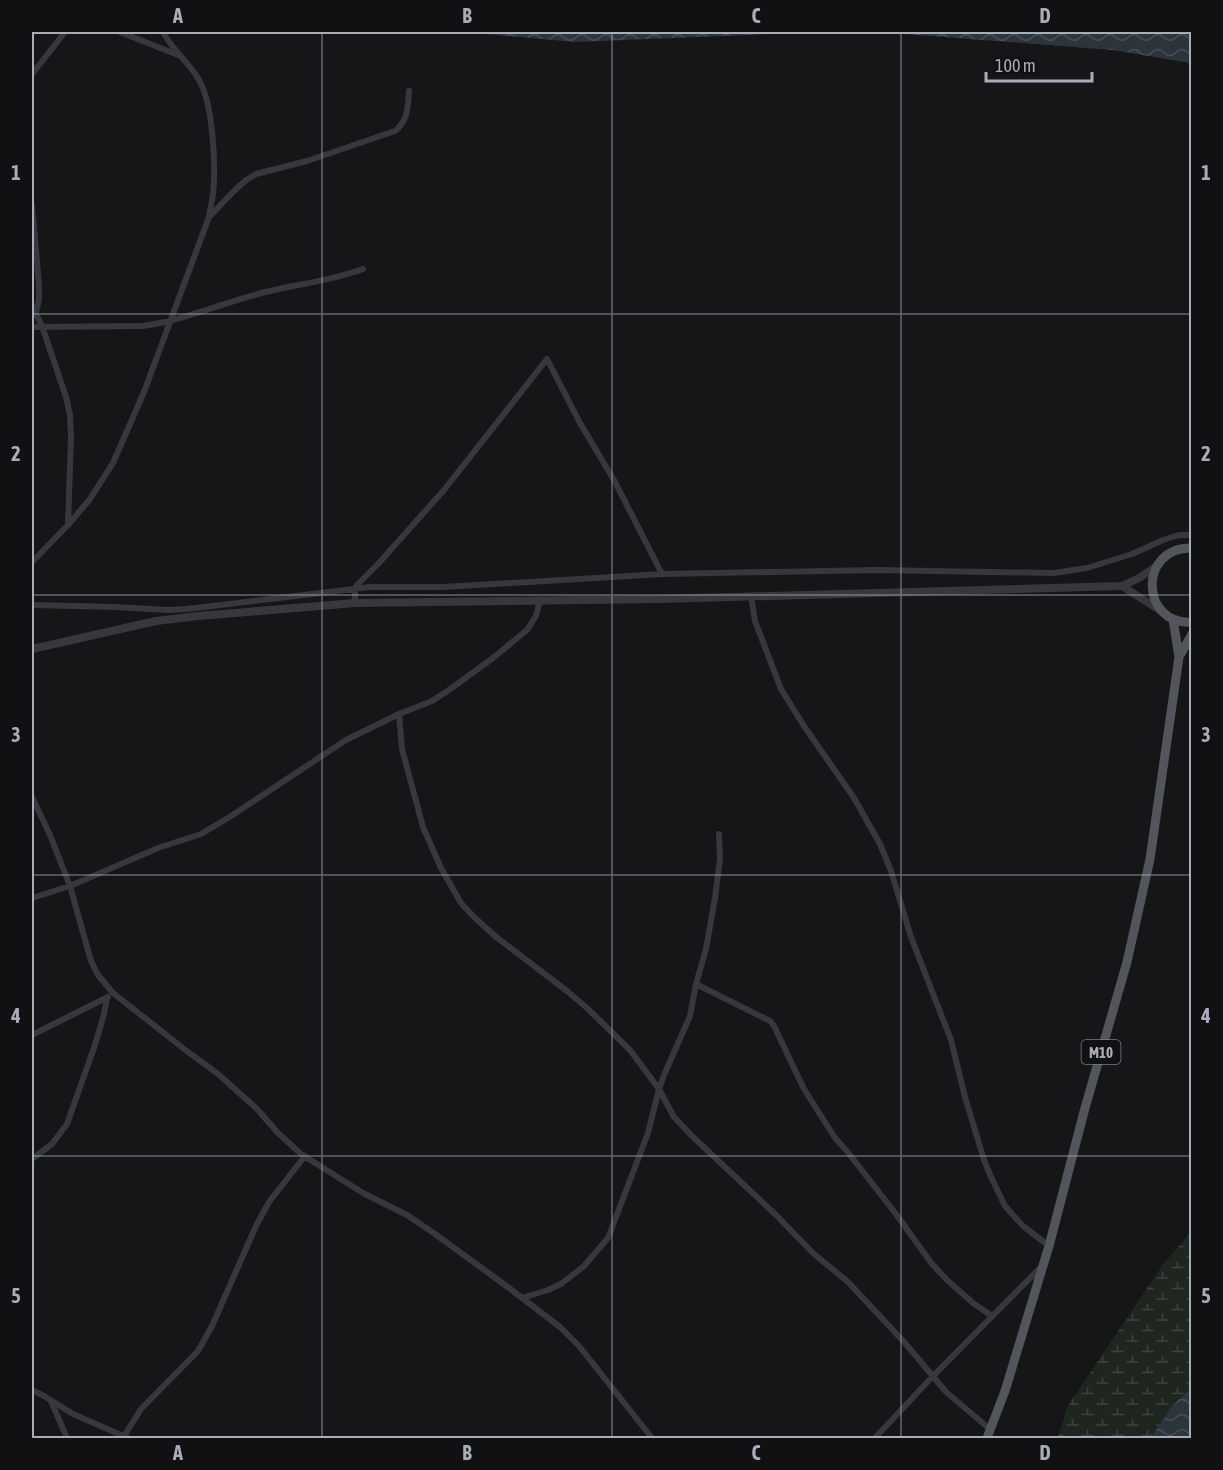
<svg xmlns="http://www.w3.org/2000/svg" width="1223" height="1470" viewBox="0 0 1223 1470" font-family="'Asap Condensed',sans-serif">
	<defs>
		<pattern id="wetland-marsh" width="20" height="14" patternUnits="userSpaceOnUse" patternTransform="scale(1.5)"><rect width="20" height="14" fill="#1e261f"/><path d="M1 5h8M5 5V1M11 12h8M15 12V8" fill="none" stroke="#3c433d"/></pattern>
		<pattern id="water-waves" width="16" height="10" patternUnits="userSpaceOnUse" patternTransform="scale(1.5)"><rect width="16" height="10" fill="#2c353c"/><path d="M0 5q4-4 8 0t8 0" fill="none" stroke="#485056"/></pattern>
	</defs>
	<rect width="100%" height="100%" fill="#161618"/>
	<path fill="url(#wetland-marsh)" d="M 1191,1232 L 1191,1388 L 1172,1406 L 1151,1438 L 1058,1438 L 1067,1407 L 1162,1266 Z"/>
	<path fill="url(#water-waves)" d="M 464,32 L 815,32 L 575,42 Z
		M 879,32 L 1191,32 L 1191,63 L 1112,50 Z
		M 1191,1388 L 1191,1438 L 1151,1438 L 1172,1406 Z"/>
	<g fill="none" stroke-linecap="round" stroke-linejoin="round">
		<path stroke="#37383d" stroke-width="6" d="M 120,32 L 178,55
			M 32,74 L 65,32
			M 32,205 L 39,285 L 39,299 L 36,312
			M 209,217 L 235,190 L 245,181 L 256,174 L 307,161 L 395,131 C 408,121 408,106 409,91
			M 32,306 L 42,326 L 66,397 L 70,415 L 71,438 L 68,525
			M 32,327 L 142,326 C 182,321 219,304 258,294 C 293,284 329,282 363,269
			M 32,562 L 68,525 L 90,499 L 113,463 L 144,392 L 209,217 C 210,209 212,202 213,194 C 216,166 213,103 199,80 C 189,62 172,50 163,32
			M 751,596 L 755,621 L 781,689 L 804,726 L 854,798 L 880,844 L 891,871 L 911,937 L 951,1040 L 965,1097 L 984,1160 L 991,1177 L 1005,1206 L 1023,1226 L 1049,1246
			M 355,603 L 355,588 L 357,585 L 378,564 L 444,490 L 547,359 L 580,423 L 614,480 L 662,574
			M 32,605 L 115,607 L 168,610 L 187,609 L 370,587 L 443,587 L 662,574 L 876,570 L 1054,573 L 1087,568 L 1132,554 L 1163,540 L 1179,535 L 1192,535
			M 399,714 L 402,749 L 423,827 L 441,868 L 461,903 L 474,917 L 495,936 L 567,991 L 587,1008 L 630,1050 L 659,1089 L 674,1117 L 693,1137 L 776,1215 L 814,1254 L 848,1282 L 905,1343 L 946,1392 L 991,1430
			M 32,797 L 50,835 L 70,886 L 91,961 L 98,975 L 113,993 L 188,1052 L 217,1073 L 257,1109 L 278,1133 L 301,1154 L 363,1193 L 407,1215 L 435,1234 L 505,1285 L 560,1327 L 579,1346 L 652,1438
			M 32,898 L 70,886 L 158,848 L 201,834 L 228,818 L 346,740 L 399,714 L 432,701 L 449,690 L 493,658 L 527,630 L 536,616 L 540,600
			M 696,984 L 770,1021 L 774,1026 L 804,1089 L 835,1138 L 846,1150 L 896,1214 L 932,1264 L 947,1280 L 973,1303 L 992,1316
			M 32,1035 L 108,997
			M 32,1159 L 52,1144 L 67,1124 L 95,1045 L 104,1014 L 107,998
			M 522,1298 L 548,1290 L 561,1284 L 584,1266 L 608,1238 L 648,1133 L 659,1089 L 664,1075 L 690,1016 L 696,984 L 706,949 L 715,898 L 720,859 L 719,834
			M 32,1390 L 44,1396 L 73,1414 L 128,1438
			M 51,1401 L 67,1438
			M 124,1436 L 141,1409 L 198,1351 L 212,1326 L 256,1226 L 269,1202 L 305,1156
			M 875,1438 L 933,1376 L 1041,1267"/>
		<path stroke="#37383d" stroke-width="8" d="M 1122,586 L 1161,611
			M 32,649 L 156,621 L 198,616 L 355,603 L 661,599 L 1122,586 L 1139,578 L 1157,566"/>
		<path stroke="#53555c" stroke-width="9" d="M 1192,548 C 1137,547 1141,626 1192,622
			M 1179,657 L 1192,634
			M 987,1438 L 1005,1391 L 1049,1246 L 1085,1108 L 1127,962 L 1150,859 L 1179,657 L 1173,619"/>
	</g>
	<path fill="none" stroke="#a8adb8" stroke-width="1.5" stroke-opacity="0.55" d="M 322,32 L 322,1438M 612,32 L 612,1438M 901,32 L 901,1438M 32,314 L 1192,314M 32,595 L 1192,595M 32,875 L 1192,875M 32,1156 L 1192,1156"/>
	<g text-anchor="middle" dominant-baseline="central" stroke-width="6" stroke-linejoin="round" paint-order="stroke">
		<rect fill="#111113" stroke="#7b7e86" stroke-width="1.5" x="1081.5" y="1040" width="39" height="24" rx="4.5"/>
		<g font-size="15" font-weight="bold" fill="#a8adb8">
			<text x="1101" y="1052">M10</text>
		</g>
	</g>
	<rect width="1223" height="1470" fill="none" stroke="#111113" stroke-width="66"/>
	<path d="M986 72v9h106v-9" fill="none" stroke="#a8adb8" stroke-width="3"/>
	<text x="995" y="72" font-size="18" fill="#a8adb8" stroke="#111113" stroke-width="4.5" paint-order="stroke">100 m</text>
	<rect x="33" y="33" width="1157" height="1404" fill="none" stroke="#a8adb8" stroke-width="2"/>
	<g font-size="20" text-anchor="middle" font-weight="bold" fill="#a8adb8">
		<text x="178" y="23">A</text>
		<text x="467" y="23">B</text>
		<text x="756" y="23">C</text>
		<text x="1045" y="23">D</text>
		<text x="16" y="180">1</text>
		<text x="1206" y="180">1</text>
		<text x="16" y="461">2</text>
		<text x="1206" y="461">2</text>
		<text x="16" y="742">3</text>
		<text x="1206" y="742">3</text>
		<text x="16" y="1023">4</text>
		<text x="1206" y="1023">4</text>
		<text x="16" y="1303">5</text>
		<text x="1206" y="1303">5</text>
		<text x="178" y="1460">A</text>
		<text x="467" y="1460">B</text>
		<text x="756" y="1460">C</text>
		<text x="1045" y="1460">D</text>
	</g>
</svg>
